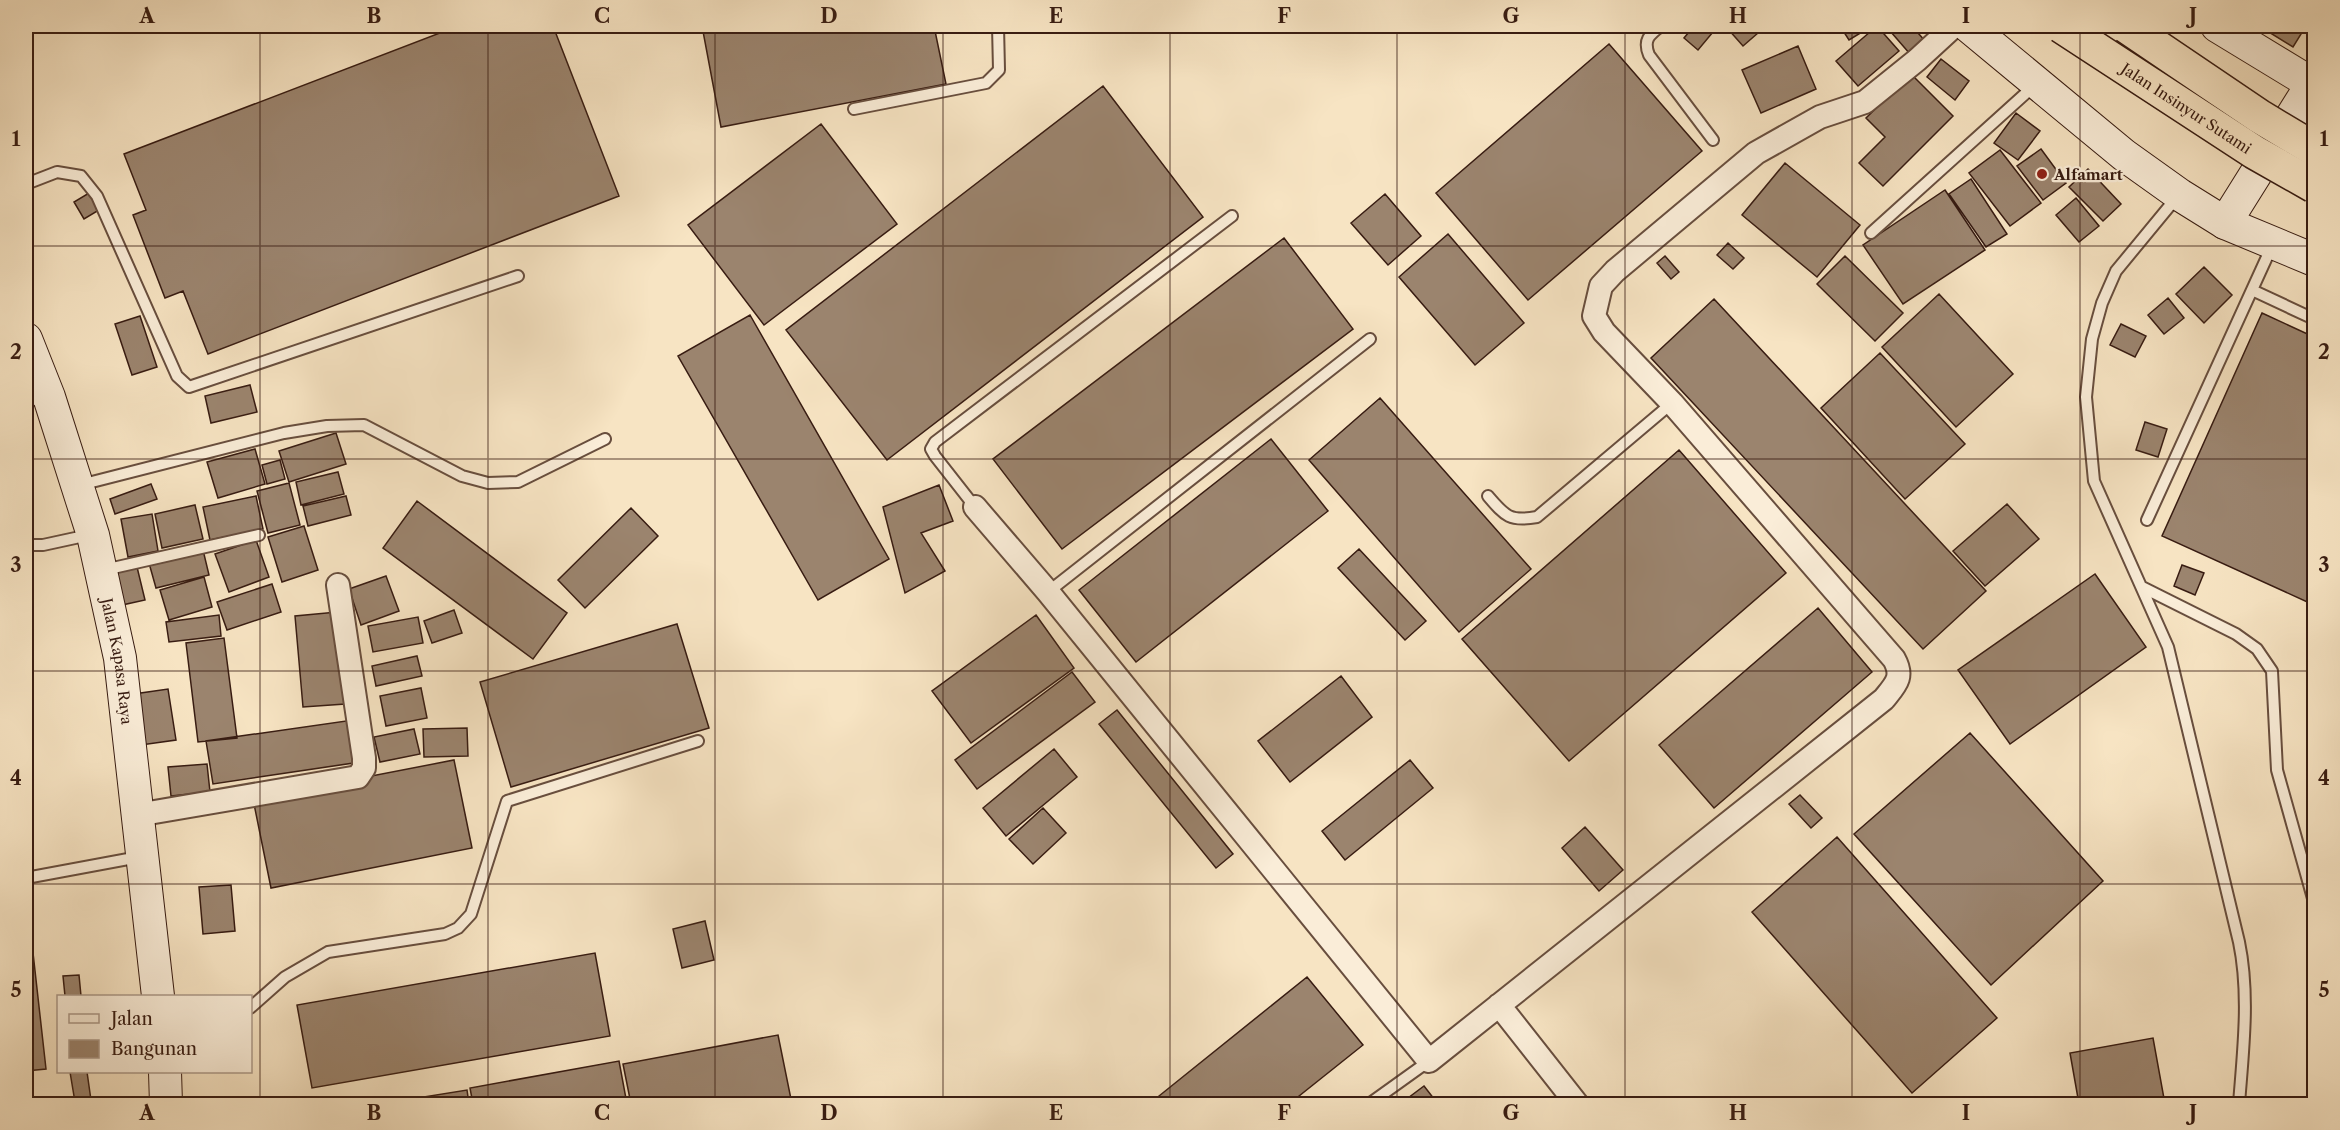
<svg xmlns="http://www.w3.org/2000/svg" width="2340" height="1130" viewBox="0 0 2340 1130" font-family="'Libre Caslon Text',serif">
	<rect width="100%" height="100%" fill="#f7e4c3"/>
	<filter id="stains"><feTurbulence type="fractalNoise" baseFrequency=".00333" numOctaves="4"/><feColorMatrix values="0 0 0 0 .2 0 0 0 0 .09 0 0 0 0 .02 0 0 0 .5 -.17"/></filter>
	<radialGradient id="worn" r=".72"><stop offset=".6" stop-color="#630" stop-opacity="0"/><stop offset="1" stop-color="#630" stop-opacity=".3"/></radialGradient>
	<path fill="#9b846e" stroke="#381c12" stroke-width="1.5" d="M 458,26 L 553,26 L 619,196 L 208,354 L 183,291 L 165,298 L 133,215 L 146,210 L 124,154 Z
		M 702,26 L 934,26 L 946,84 L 721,127 Z
		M 1694,26 L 1718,26 L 1698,50 L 1684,38 Z
		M 1732,26 L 1766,26 L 1743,46 L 1728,29 Z
		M 1840,26 L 1872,26 L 1849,40 Z
		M 1877,26 L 1899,51 L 1858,86 L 1836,61 Z
		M 1899,26 L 1912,26 L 1925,41 L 1910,54 L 1891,32 Z
		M 2259,26 L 2306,26 L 2293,47 Z
		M 1609,44 L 1702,151 L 1528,300 L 1436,193 Z
		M 1798,46 L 1816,89 L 1761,113 L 1742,70 Z
		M 1941,59 L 1969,81 L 1955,100 L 1927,77 Z
		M 1911,74 L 1953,116 L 1883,186 L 1859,163 L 1885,137 L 1866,118 Z
		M 1103,86 L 1203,217 L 887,460 L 786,330 Z
		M 2016,113 L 2040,131 L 2018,160 L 1994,143 Z
		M 821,124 L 897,224 L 764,325 L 688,225 Z
		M 2041,149 L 2066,183 L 2043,200 L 2017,166 Z
		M 2000,150 L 2041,203 L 2010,226 L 1969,173 Z
		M 1785,163 L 1860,225 L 1817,277 L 1742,215 Z
		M 2088,169 L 2121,204 L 2103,221 L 2069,187 Z
		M 1971,179 L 2007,234 L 1986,247 L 1949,194 Z
		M 1945,190 L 1985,250 L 1903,304 L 1863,245 Z
		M 89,193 L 99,210 L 84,219 L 74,202 Z
		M 1385,194 L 1421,236 L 1388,265 L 1351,223 Z
		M 2076,198 L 2099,226 L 2079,242 L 2056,215 Z
		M 1448,234 L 1524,323 L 1475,365 L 1399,277 Z
		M 1284,238 L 1353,329 L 1062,549 L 993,459 Z
		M 1728,243 L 1744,258 L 1733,269 L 1717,255 Z
		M 1665,256 L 1679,272 L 1671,279 L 1657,263 Z
		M 1845,256 L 1903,313 L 1875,341 L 1817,284 Z
		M 2204,267 L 2232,295 L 2204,323 L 2176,294 Z
		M 1939,294 L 2013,374 L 1956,427 L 1882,347 Z
		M 2168,298 L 2184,318 L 2164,334 L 2148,315 Z
		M 1714,299 L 1986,591 L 1923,649 L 1651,358 Z
		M 2262,313 L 2314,337 L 2314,605 L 2162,536 Z
		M 750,315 L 889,559 L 818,600 L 678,356 Z
		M 140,316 L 157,367 L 132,375 L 115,324 Z
		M 2121,324 L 2146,336 L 2135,357 L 2110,345 Z
		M 1880,353 L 1965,444 L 1905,499 L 1821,408 Z
		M 250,385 L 257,412 L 211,423 L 205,396 Z
		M 1380,398 L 1531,569 L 1459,632 L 1309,460 Z
		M 2145,422 L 2167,429 L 2158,457 L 2136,450 Z
		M 336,433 L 346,464 L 289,482 L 279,451 Z
		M 1271,439 L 1328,511 L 1136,662 L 1079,590 Z
		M 255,449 L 265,484 L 218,498 L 207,462 Z
		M 1679,450 L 1786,573 L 1569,761 L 1462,639 Z
		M 280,460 L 285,479 L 267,484 L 262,465 Z
		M 338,472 L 344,494 L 301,505 L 296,482 Z
		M 289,483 L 300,525 L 268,533 L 257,491 Z
		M 151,484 L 157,499 L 115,514 L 110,499 Z
		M 939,485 L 953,521 L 921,533 L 945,571 L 905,593 L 883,507 Z
		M 256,496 L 263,529 L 210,540 L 203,507 Z
		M 346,496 L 351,515 L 308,526 L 303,506 Z
		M 417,501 L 567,613 L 533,659 L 383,548 Z
		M 2007,504 L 2039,539 L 1985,586 L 1953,551 Z
		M 195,505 L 203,539 L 162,548 L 155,514 Z
		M 631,508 L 658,536 L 585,608 L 558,580 Z
		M 152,514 L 158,551 L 128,557 L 121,519 Z
		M 304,526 L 318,570 L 282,582 L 268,537 Z
		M 256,540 L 269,577 L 229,592 L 215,554 Z
		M 1359,549 L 1426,621 L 1405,640 L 1338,568 Z
		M 203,550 L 209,575 L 156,588 L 149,563 Z
		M 2182,565 L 2204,573 L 2195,595 L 2174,586 Z
		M 137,567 L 145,600 L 122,605 L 114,572 Z
		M 2095,574 L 2146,647 L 2010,744 L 1958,670 Z
		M 386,576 L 399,611 L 361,625 L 349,589 Z
		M 204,577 L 212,607 L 169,620 L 160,590 Z
		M 272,584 L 281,612 L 227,630 L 217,602 Z
		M 1818,608 L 1872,672 L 1714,808 L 1659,745 Z
		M 454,610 L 462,633 L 432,643 L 424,621 Z
		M 337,612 L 345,704 L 303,707 L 295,616 Z
		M 219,615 L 221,636 L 169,642 L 166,622 Z
		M 1036,615 L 1074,668 L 971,743 L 932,691 Z
		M 418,617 L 423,643 L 373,652 L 368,626 Z
		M 677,624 L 709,728 L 511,787 L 480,682 Z
		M 224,638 L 237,738 L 198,742 L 186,643 Z
		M 417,656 L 422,676 L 376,686 L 372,666 Z
		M 1072,672 L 1095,702 L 977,789 L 955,760 Z
		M 1341,676 L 1372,717 L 1290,782 L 1258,741 Z
		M 421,688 L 427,718 L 386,726 L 380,696 Z
		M 168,689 L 176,740 L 141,745 L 134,694 Z
		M 1117,710 L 1233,854 L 1216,868 L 1099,724 Z
		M 353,720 L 360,762 L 213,784 L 206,741 Z
		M 467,728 L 468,756 L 424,757 L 423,729 Z
		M 414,729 L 420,754 L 380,762 L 374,737 Z
		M 1970,733 L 2103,881 L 1991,985 L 1854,834 Z
		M 1054,749 L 1077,777 L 1006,836 L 983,808 Z
		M 454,760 L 472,848 L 271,888 L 253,799 Z
		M 1410,760 L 1433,788 L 1345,860 L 1322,831 Z
		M 207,764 L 210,792 L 171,796 L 168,767 Z
		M 1800,795 L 1822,818 L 1811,828 L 1789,804 Z
		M 1043,808 L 1066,833 L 1033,864 L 1009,839 Z
		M 1585,827 L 1623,870 L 1599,891 L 1562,848 Z
		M 1837,837 L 1997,1018 L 1912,1093 L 1752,912 Z
		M 231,885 L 235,931 L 203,934 L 199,887 Z
		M 28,908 L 46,1069 L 26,1071 L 26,909 Z
		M 705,921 L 714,960 L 682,968 L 673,929 Z
		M 595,953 L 610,1036 L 312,1088 L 297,1005 Z
		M 79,975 L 81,996 L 65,996 L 63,976 Z
		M 1307,977 L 1363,1045 L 1289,1104 L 1166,1104 L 1159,1096 Z
		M 778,1035 L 792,1104 L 631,1104 L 623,1064 Z
		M 2153,1038 L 2165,1104 L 2079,1104 L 2070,1053 Z
		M 619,1061 L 627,1104 L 473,1104 L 470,1088 Z
		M 70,1072 L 87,1072 L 91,1100 L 75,1102 Z
		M 1424,1086 L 1438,1104 L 1400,1104 Z
		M 467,1090 L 469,1104 L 380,1104 Z"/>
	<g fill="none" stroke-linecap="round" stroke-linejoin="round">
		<g stroke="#684e3e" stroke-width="14">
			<path id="lane" d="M 1661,26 C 1649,35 1643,40 1649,55 L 1713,140
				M 854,109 L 986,83 L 999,70 L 998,26
				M 26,184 L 57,172 L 81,176 L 97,196 L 177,376 L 189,387 L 518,276
				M 2177,197 L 2116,271 L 2102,303 L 2092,339 L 2086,397 L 2094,481 L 2168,647 L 2239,942 C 2250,995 2243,1051 2239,1104
				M 1871,233 L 2035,85
				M 2252,290 L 2314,319
				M 26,401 L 46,398
				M 80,485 L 284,433 L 327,426 L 364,425 L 462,476 L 488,483 L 518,482 L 605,439
				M 1488,496 C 1505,516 1510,522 1537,517 L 1672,403
				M 975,507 L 935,456 L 931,449 L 935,442 L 1232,216
				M 2147,520 L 2272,246
				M 26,545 L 43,545 L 89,535
				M 104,570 L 259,535
				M 2142,587 L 2236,634 L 2257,649 L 2272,671 L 2277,770 L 2314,902
				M 1048,592 L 1370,339
				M 26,878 L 139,857
				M 250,1008 L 285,977 L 328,952 L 445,934 L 458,928 L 471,914 L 507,801 L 698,741
				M 1369,1104 L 1429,1061"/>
		</g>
		<g stroke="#684e3e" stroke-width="26">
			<path id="street" d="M 975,507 L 1048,592 L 1429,1061 L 1884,699 C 1896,684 1904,677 1894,659 L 1672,403 L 1604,332 L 1594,316 L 1601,286 L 1615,271 L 1756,153 L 1820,117 L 1865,102 L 1917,60 L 1954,26
				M 137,815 L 358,777 L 364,768 L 364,758 L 338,585
				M 1499,1005 L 1577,1104"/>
		</g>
		<g stroke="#381c12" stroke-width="34">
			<g id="secondary">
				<path d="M 1968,26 L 2124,155 L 2180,195 L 2225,223 L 2314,260"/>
				<path d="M 2217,26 L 2314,85"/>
				<path d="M 2225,223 L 2312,84"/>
				<path id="s1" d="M 26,339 L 49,397 L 93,535 L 120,658 L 158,996"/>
				<path d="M 165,1072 L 166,1104"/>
			</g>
		</g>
		<use href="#lane" stroke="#faedd8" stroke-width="10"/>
		<use href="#street" stroke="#faedd8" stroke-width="22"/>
		<use href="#secondary" stroke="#faedd8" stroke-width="32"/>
		<g stroke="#381c12" stroke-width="36" stroke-linecap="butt">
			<g id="highway-bridge">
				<path id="s2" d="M 2061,26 L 2254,152 L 2314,186"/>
				<path d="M 2126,26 L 2259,116 L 2314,149"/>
			</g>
		</g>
		<use href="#highway-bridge" stroke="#f7e4c3" stroke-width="33"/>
	</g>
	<path fill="none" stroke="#381c12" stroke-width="1.5" stroke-opacity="0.55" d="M 260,26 L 260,1104M 488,26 L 488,1104M 715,26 L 715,1104M 943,26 L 943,1104M 1170,26 L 1170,1104M 1397,26 L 1397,1104M 1625,26 L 1625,1104M 1852,26 L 1852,1104M 2080,26 L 2080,1104M 26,246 L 2314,246M 26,459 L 2314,459M 26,671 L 2314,671M 26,884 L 2314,884"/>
	<circle fill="#8f2418" stroke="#faedd8" stroke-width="2" cx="2042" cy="174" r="6"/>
	<g text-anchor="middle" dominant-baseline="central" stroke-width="4.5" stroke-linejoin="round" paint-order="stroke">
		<g font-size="15" fill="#381c12" stroke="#faedd8">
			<text stroke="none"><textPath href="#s2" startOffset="150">Jalan Insinyur Sutami</textPath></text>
			<text stroke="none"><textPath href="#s1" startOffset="336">Jalan Kapasa Raya</textPath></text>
		</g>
		<g font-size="15" font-weight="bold" fill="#381c12" stroke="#faedd8" text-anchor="start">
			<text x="2054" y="174">Alfamart</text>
		</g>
	</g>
	<rect width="2340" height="1130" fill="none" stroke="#f7e4c3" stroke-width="66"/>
	<rect x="57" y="995" width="195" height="78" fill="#faedd8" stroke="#ac9989" stroke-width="1.5"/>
	<rect x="69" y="1014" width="30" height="9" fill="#faedd8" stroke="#ac9989" stroke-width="1.5"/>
	<text x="111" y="1025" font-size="18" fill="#381c12">Jalan</text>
	<rect x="69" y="1040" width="30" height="18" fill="#9b846e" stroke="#ac9989" stroke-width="1.5"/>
	<text x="111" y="1055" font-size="18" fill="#381c12">Bangunan</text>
	<rect x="33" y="33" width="2274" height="1064" fill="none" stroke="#381c12" stroke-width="2"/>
	<g font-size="20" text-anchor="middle" font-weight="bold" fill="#381c12">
		<text x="147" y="23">A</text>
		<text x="374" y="23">B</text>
		<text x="602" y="23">C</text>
		<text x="829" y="23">D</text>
		<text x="1056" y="23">E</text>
		<text x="1284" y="23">F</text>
		<text x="1511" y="23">G</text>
		<text x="1738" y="23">H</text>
		<text x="1966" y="23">I</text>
		<text x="2193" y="23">J</text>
		<text x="16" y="146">1</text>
		<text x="2324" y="146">1</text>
		<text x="16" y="359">2</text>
		<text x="2324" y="359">2</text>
		<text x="16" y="572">3</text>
		<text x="2324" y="572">3</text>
		<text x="16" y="785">4</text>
		<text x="2324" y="785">4</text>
		<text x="16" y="997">5</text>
		<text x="2324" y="997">5</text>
		<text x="147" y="1120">A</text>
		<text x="374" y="1120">B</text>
		<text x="602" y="1120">C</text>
		<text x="829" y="1120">D</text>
		<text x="1056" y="1120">E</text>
		<text x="1284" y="1120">F</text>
		<text x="1511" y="1120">G</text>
		<text x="1738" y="1120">H</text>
		<text x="1966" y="1120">I</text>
		<text x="2193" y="1120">J</text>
	</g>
	<rect width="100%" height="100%" filter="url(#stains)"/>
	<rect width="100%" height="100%" fill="url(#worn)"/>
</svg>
